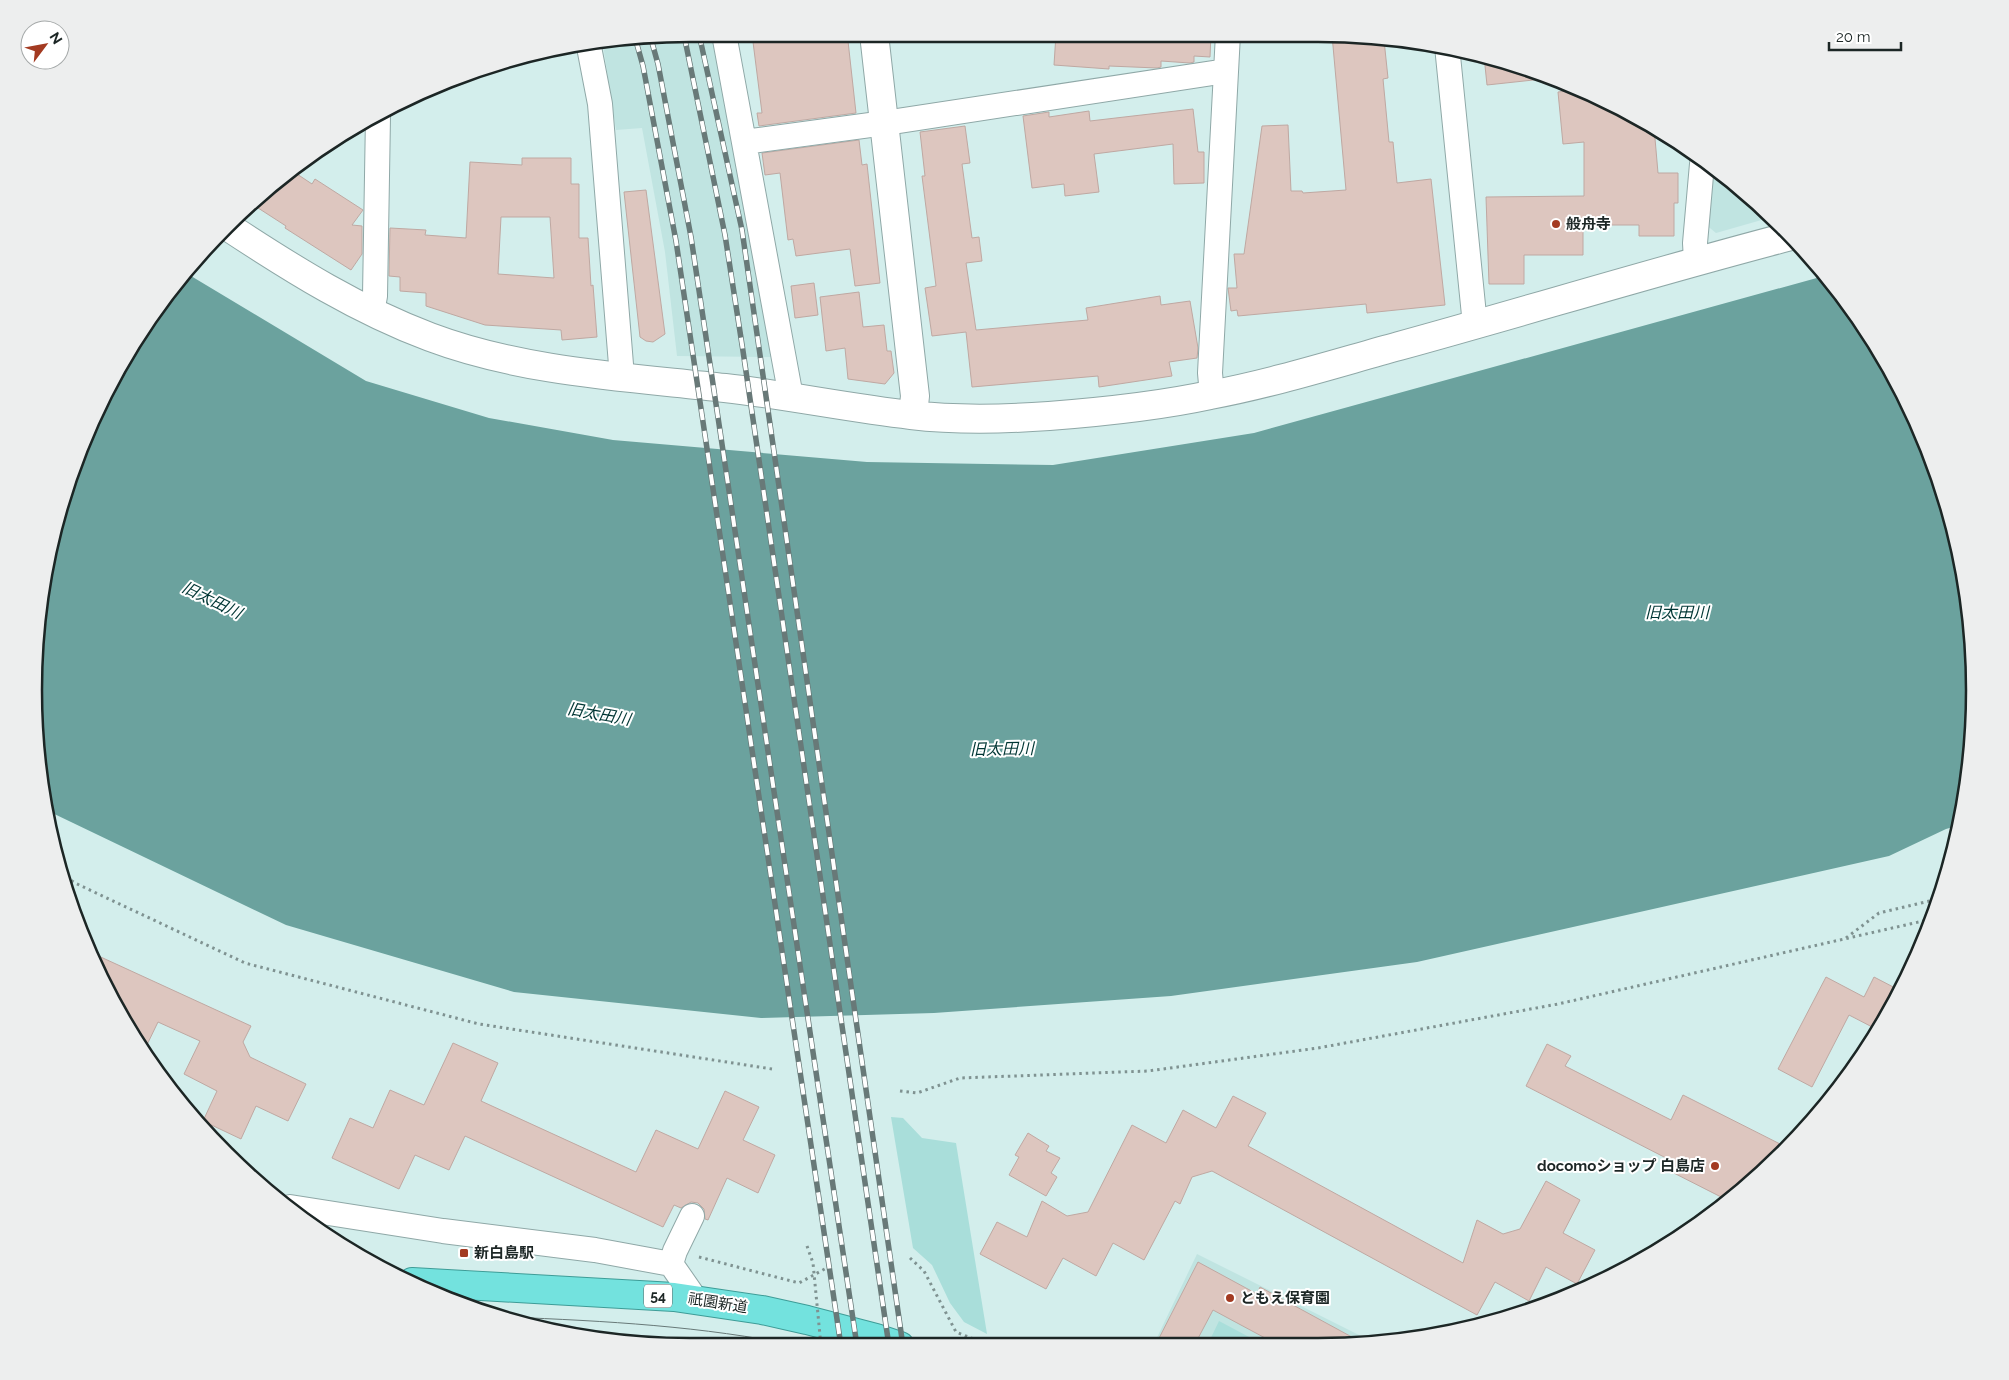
<svg xmlns="http://www.w3.org/2000/svg" width="2009" height="1380" viewBox="0 0 2009 1380" font-family="Raleway,'Noto Sans JP',sans-serif">
	<rect width="100%" height="100%" fill="#d3eeec"/>
	<path fill="#c0e4e1" d="M 690,34 L 712,34 L 734,143 L 773,357 L 677,356 L 665,252 L 642,128 L 616,130 L 603,45 Z
		M 1709,169 L 1772,217 L 1716,233 L 1705,224 Z
		M 1197,1254 L 1371,1341 L 1319,1346 L 1153,1346 Z"/>
	<path fill="#a9deda" d="M 891,1117 L 903,1118 L 922,1138 L 956,1143 L 987,1334 L 964,1322 L 950,1303 L 932,1265 L 913,1248 Z
		M 1219,1321 L 1266,1346 L 1207,1346 Z"/>
	<path fill="#6ba29e" d="M 186,273 L 366,381 L 489,418 L 613,440 L 867,462 L 1053,465 L 1254,433 L 1824,276 L 1865,326 L 1925,439 L 1963,562 L 1975,690 L 1960,825 L 1946,829 L 1889,856 L 1417,962 L 1171,996 L 934,1013 L 761,1018 L 514,992 L 286,925 L 46,810 L 34,690 L 39,605 L 84,439 L 122,362 Z"/>
	<path fill="#ddc6bf" stroke="#bfa8a2" fill-rule="evenodd" d="M 752,34 L 786,34 L 787,38 L 833,34 L 834,42 L 848,41 L 856,113 L 759,126 L 757,113 L 762,113 Z
		M 1056,34 L 1211,34 L 1210,57 L 1194,56 L 1194,62 L 1190,63 L 1161,61 L 1161,67 L 1157,68 L 1109,66 L 1109,69 L 1054,65 Z
		M 1332,35 L 1384,40 L 1388,78 L 1383,79 L 1389,142 L 1393,142 L 1397,183 L 1431,179 L 1445,305 L 1367,313 L 1366,304 L 1238,316 L 1237,310 L 1231,311 L 1228,288 L 1237,288 L 1234,254 L 1244,254 L 1262,126 L 1288,125 L 1291,191 L 1302,191 L 1303,193 L 1346,190 Z
		M 1484,56 L 1530,69 L 1552,78 L 1487,85 Z
		M 1577,90 L 1647,122 L 1654,127 L 1658,173 L 1678,173 L 1678,203 L 1674,203 L 1674,236 L 1639,236 L 1639,225 L 1583,225 L 1583,255 L 1524,255 L 1524,284 L 1489,284 L 1486,197 L 1584,196 L 1584,142 L 1563,144 L 1558,92 Z
		M 1193,109 L 1198,152 L 1204,152 L 1204,183 L 1174,184 L 1173,144 L 1094,154 L 1099,192 L 1065,196 L 1064,184 L 1032,188 L 1023,116 L 1049,112 L 1049,117 L 1089,111 L 1090,121 Z
		M 965,126 L 970,163 L 962,164 L 972,238 L 979,237 L 982,261 L 966,263 L 976,330 L 1088,320 L 1086,308 L 1160,296 L 1161,305 L 1190,301 L 1198,348 L 1197,358 L 1169,362 L 1172,376 L 1099,387 L 1098,376 L 972,387 L 966,332 L 932,336 L 925,288 L 936,286 L 922,176 L 925,176 L 920,132 Z
		M 859,140 L 862,165 L 867,164 L 880,283 L 855,286 L 850,249 L 796,256 L 793,239 L 788,240 L 780,173 L 765,175 L 762,153 Z
		M 522,158 L 571,158 L 571,184 L 579,184 L 579,238 L 588,238 L 591,286 L 593,285 L 597,337 L 562,340 L 561,330 L 485,325 L 426,306 L 426,293 L 400,291 L 400,277 L 389,276 L 390,228 L 426,230 L 425,235 L 466,238 L 470,162 L 522,165 ZM 501,217 L 550,217 L 554,278 L 498,274 Z
		M 294,172 L 312,184 L 315,179 L 363,210 L 352,225 L 362,226 L 362,254 L 351,270 L 285,228 L 286,226 L 255,206 Z
		M 646,190 L 665,334 L 653,342 L 646,341 L 640,337 L 624,192 Z
		M 814,283 L 818,315 L 795,318 L 791,286 Z
		M 859,292 L 863,327 L 884,325 L 887,351 L 891,351 L 894,373 L 885,384 L 848,379 L 845,348 L 826,351 L 820,297 Z
		M 92,953 L 251,1026 L 243,1042 L 250,1057 L 306,1084 L 288,1121 L 256,1106 L 241,1139 L 203,1121 L 217,1091 L 184,1074 L 200,1041 L 158,1022 L 143,1053 L 102,981 Z
		M 1826,977 L 1864,997 L 1874,977 L 1899,990 L 1878,1030 L 1849,1015 L 1812,1087 L 1778,1069 Z
		M 453,1043 L 498,1063 L 481,1101 L 636,1172 L 656,1130 L 698,1149 L 725,1091 L 759,1107 L 743,1140 L 775,1155 L 758,1193 L 727,1178 L 708,1220 L 705,1219 L 704,1209 L 698,1203 L 691,1202 L 681,1208 L 674,1205 L 663,1227 L 465,1136 L 449,1170 L 415,1155 L 399,1189 L 332,1158 L 350,1118 L 373,1128 L 390,1090 L 424,1105 Z
		M 1547,1044 L 1571,1056 L 1565,1066 L 1671,1120 L 1683,1095 L 1788,1148 L 1727,1200 L 1662,1167 L 1666,1158 L 1526,1086 Z
		M 1233,1096 L 1266,1113 L 1248,1146 L 1463,1263 L 1477,1220 L 1503,1234 L 1520,1229 L 1546,1181 L 1580,1200 L 1563,1233 L 1595,1250 L 1577,1284 L 1546,1267 L 1529,1301 L 1495,1282 L 1477,1315 L 1212,1171 L 1192,1177 L 1180,1204 L 1175,1201 L 1144,1260 L 1113,1243 L 1096,1276 L 1063,1258 L 1046,1289 L 980,1254 L 997,1222 L 1027,1237 L 1042,1201 L 1067,1216 L 1088,1212 L 1132,1125 L 1166,1143 L 1183,1110 L 1216,1128 Z
		M 1028,1133 L 1049,1146 L 1046,1151 L 1060,1158 L 1051,1173 L 1057,1177 L 1046,1196 L 1009,1175 L 1019,1157 L 1015,1155 Z
		M 1198,1262 L 1257,1294 L 1260,1287 L 1361,1342 L 1319,1346 L 1280,1346 L 1213,1310 L 1194,1346 L 1155,1346 Z"/>
	<g fill="none" stroke-linecap="round" stroke-linejoin="round">
		<g stroke="#8fa8a7" stroke-width="26">
			<path id="minor" d="M 724,34 L 791,397
				M 1447,46 L 1475,325
				M 589,47 L 600,104 L 622,377
				M 744,142 L 885,123 L 1226,71
				M 1696,260 L 1695,243 L 1702,164
				M 372,312 L 375,296 L 378,116
				M 1212,395 L 1210,373 L 1228,34
				M 290,1207 L 443,1231 L 595,1250 L 671,1264 L 696,1300
				M 671,1264 L 675,1251 L 692,1216"/>
		</g>
		<g stroke="#8fa8a7" stroke-width="30">
			<path id="tertiary" d="M 874,34 L 915,396 L 913,415
				M 230,228 C 294,270 358,310 430,337 C 523,372 627,377 725,388 C 787,395 849,408 911,415 C 953,420 1007,419 1049,416 C 1101,412 1159,406 1210,395 C 1274,383 1337,363 1399,346 C 1530,310 1660,270 1791,236"/>
		</g>
		<g stroke="#3e9c97" stroke-width="30">
			<path id="trunk" d="M 412,1282 L 674,1297 L 762,1310 L 807,1320 L 876,1338 L 900,1346"/>
		</g>
		<path stroke="#7f9291" stroke-width="3" stroke-dasharray="2.5 4" stroke-linecap="butt" d="M 66,877 L 75,883 L 245,963 L 479,1024 L 772,1069
			M 1846,938 L 1879,913 L 1938,899
			M 900,1091 L 917,1093 L 960,1078 L 1148,1071 L 1318,1048 L 1558,1004 L 1932,919
			M 699,1257 L 799,1283 L 832,1265
			M 910,1258 L 924,1271 L 956,1332 L 991,1346"/>
		<use href="#minor" stroke="#fff" stroke-width="24"/>
		<use href="#tertiary" stroke="#fff" stroke-width="28"/>
		<use href="#trunk" stroke="#73e2de" stroke-width="28"/>
		<path stroke="#687978" stroke-width="1" d="M 508,1317 C 606,1321 702,1326 799,1346"/>
		<g stroke="#687978" stroke-width="5.5">
			<path id="rail" d="M 699,34 L 742,230 L 903,1346
				M 684,35 L 725,235 L 743,351 L 889,1346
				M 651,39 L 658,64 L 691,237 L 857,1346
				M 636,41 L 643,66 L 676,241 L 841,1346"/>
		</g>
		<use href="#rail" stroke="#fff" stroke-width="4" stroke-dasharray="11" stroke-linecap="butt"/>
		<path stroke="#7f9291" stroke-width="3" stroke-dasharray="2.5 4" stroke-linecap="butt" d="M 807,1246 L 813,1263 L 821,1346"/>
	</g>
	<g fill="#a33a21" stroke="#fff" stroke-width="2">
		<circle cx="1556" cy="224" r="5"/>
		<circle cx="1715" cy="1166" r="5"/>
		<rect x="459" y="1248" width="10" height="10" rx="2.5"/>
		<circle cx="1230" cy="1298" r="5"/>
	</g>
	<g text-anchor="middle" dominant-baseline="central" stroke-width="4" stroke-linejoin="round" paint-order="stroke">
		<rect fill="#fff" stroke="#606766" stroke-width="1" x="644" y="1284.5" width="28" height="23" rx="4"/>
		<g font-size="14" font-weight="bold" fill="#1c2625">
			<text x="658" y="1296">54</text>
		</g>
		<g font-size="15" font-weight="bold" fill="#1c2625" stroke="#fff" text-anchor="start">
			<text x="1566" y="224">般舟寺</text>
			<text x="1705" y="1166" text-anchor="end">docomoショップ 白島店</text>
			<text x="474" y="1253">新白島駅</text>
			<text x="1240" y="1298">ともえ保育園</text>
		</g>
		<g font-size="15" fill="#1c2625" stroke="#fff">
			<text transform="translate(718 1303) rotate(9)">祇園新道</text>
		</g>
		<g font-size="16" font-style="italic" fill="#003634" stroke="#fff">
			<text transform="translate(212 600) rotate(26)">旧太田川</text>
			<text x="1677" y="612">旧太田川</text>
			<text transform="translate(599 714) rotate(10)">旧太田川</text>
			<text transform="translate(1002 749) rotate(-1)">旧太田川</text>
		</g>
	</g>
	<path d="M0 0H2009V1380H0ZM690 42H1318A648 648 0 0 1 1966 690V690A648 648 0 0 1 1318 1338H690A648 648 0 0 1 42 690V690A648 648 0 0 1 690 42Z" fill="#edeeee" fill-rule="evenodd"/>
	<path fill="none" stroke="#1c2625" stroke-width="2.5" d="M690 42H1318A648 648 0 0 1 1966 690V690A648 648 0 0 1 1318 1338H690A648 648 0 0 1 42 690V690A648 648 0 0 1 690 42Z"/>
	<g transform="translate(45 45) rotate(58)"><circle r="24" fill="#ffffff" stroke="#a4a8a8"/>
	<path d="M0-4L9 19L0 12L-9 19Z" fill="#a33a21"/>
	<text y="-8" font-size="14" font-weight="bold" text-anchor="middle" fill="#1c2625">N</text>
	</g>
	<path d="M1829 42v8h72v-8" fill="none" stroke="#1c2625" stroke-width="2.5"/>
	<text x="1836" y="42" font-size="15" fill="#1c2625" stroke="#ffffff" stroke-width="4" paint-order="stroke">20 m</text>
</svg>
